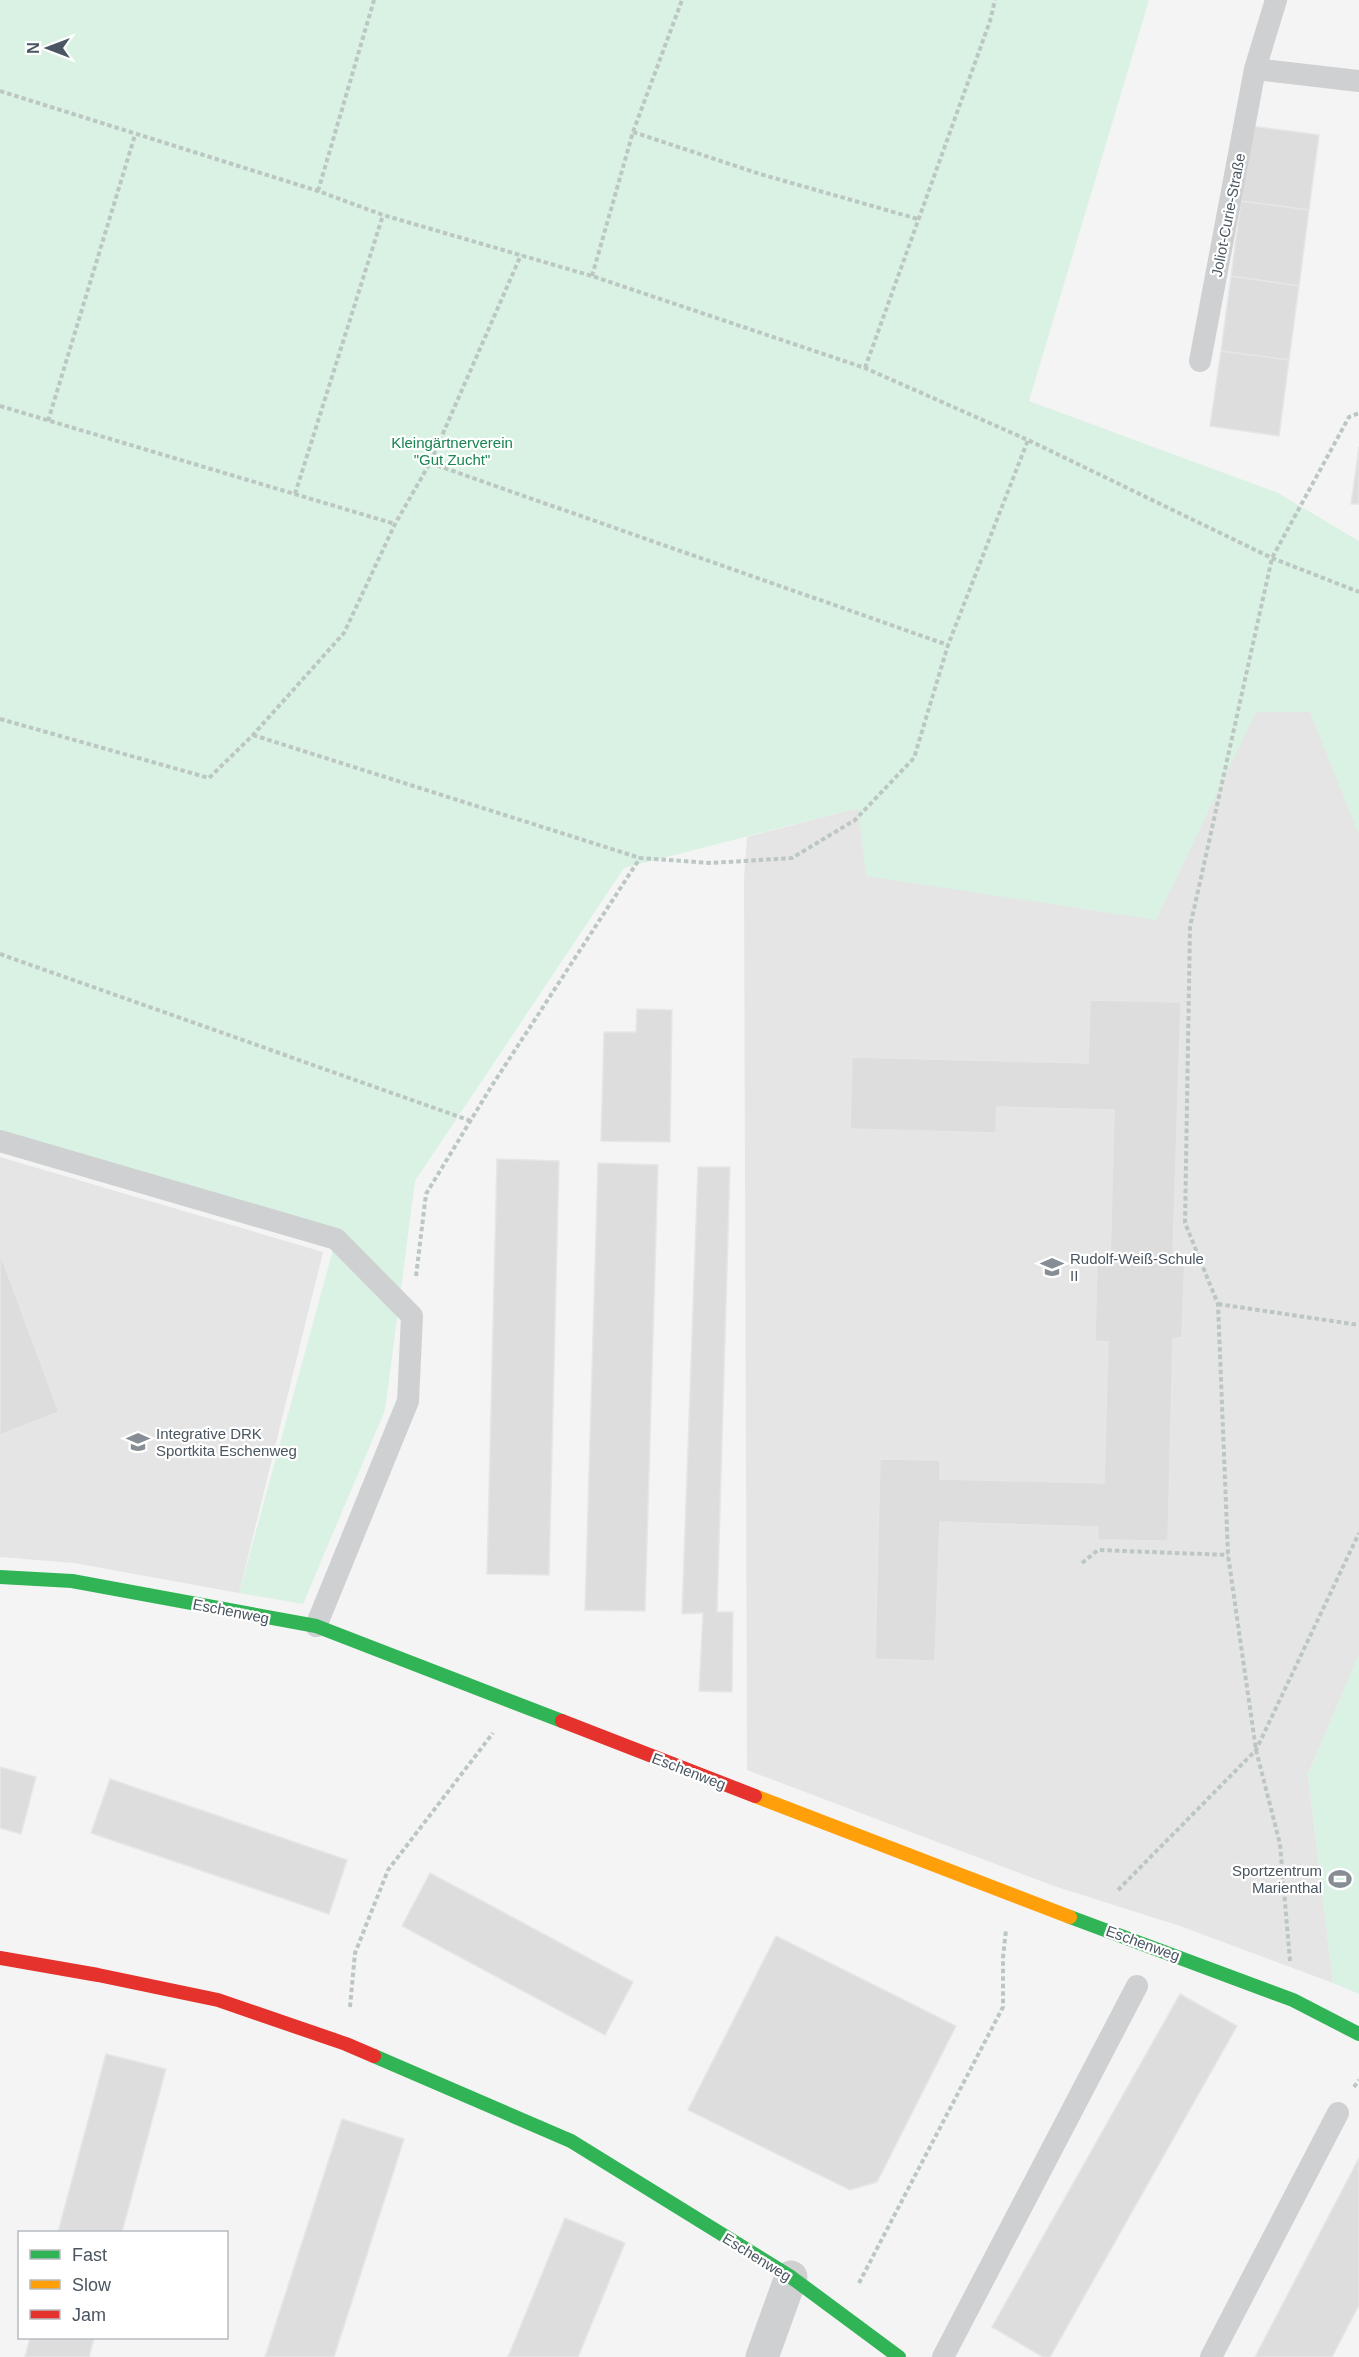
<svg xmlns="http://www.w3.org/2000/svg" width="1359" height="2357" viewBox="0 0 1359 2357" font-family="Helvetica,sans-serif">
	<rect width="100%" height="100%" fill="#f4f4f4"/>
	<path fill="#e6e5e6" d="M 1255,712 L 1310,712 L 1359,734 L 1359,1655 L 1308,1774 L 1333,1983 L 1180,1926 L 1054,1886 L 747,1770 L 744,878 L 747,837 L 858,808 L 1178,873 Z
		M 0,1157 L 323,1252 L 239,1593 L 74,1563 L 0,1557 Z"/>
	<path fill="#d9f2e3" d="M 0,0 L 1149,0 L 1029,401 L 1278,493 L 1359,541 L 1359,835 L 1310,712 L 1256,712 L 1156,920 L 866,876 L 858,808 L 624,868 L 415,1181 L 385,1410 L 303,1604 L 239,1593 L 336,1239 L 0,1140 Z
		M 1359,1655 L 1359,1994 L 1333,1983 L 1308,1774 Z"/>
	<path fill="#ddddde" stroke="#e5e6e7" stroke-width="1.5" d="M 1251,126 L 1319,135 L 1309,210 L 1241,201 Z
		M 1241,201 L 1309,210 L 1299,286 L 1231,276 Z
		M 1231,276 L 1299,286 L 1289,360 L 1221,351 Z
		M 1221,351 L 1289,360 L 1279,436 L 1210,426 Z
		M 1359,447 L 1359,504 L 1351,504 Z
		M 1090,1000 L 1181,1002 L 1173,1254 L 1185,1254 L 1182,1337 L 1173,1339 L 1168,1541 L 1097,1540 L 1098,1527 L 940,1522 L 935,1661 L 875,1659 L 880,1459 L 940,1460 L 940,1479 L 1104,1483 L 1108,1342 L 1095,1341 L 1097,1264 L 1110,1264 L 1114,1110 L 997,1107 L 996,1133 L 850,1129 L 852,1057 L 1088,1063 Z
		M 637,1009 L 672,1010 L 670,1142 L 601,1141 L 604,1032 L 636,1032 Z
		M 497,1159 L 559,1161 L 549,1575 L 487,1574 Z
		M 598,1163 L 658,1165 L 645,1611 L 585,1610 Z
		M 698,1167 L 730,1167 L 717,1612 L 733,1612 L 732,1692 L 699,1691 L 703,1613 L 682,1614 Z
		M 0,1253 L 59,1412 L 0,1435 Z
		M 0,1767 L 36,1777 L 21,1834 L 0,1828 Z
		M 110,1779 L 347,1860 L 329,1914 L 91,1833 Z
		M 430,1873 L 633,1982 L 605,2035 L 402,1926 Z
		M 776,1936 L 956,2026 L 877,2182 L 850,2190 L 688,2110 Z
		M 1180,1994 L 1237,2026 L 1050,2357 L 1043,2357 L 992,2327 Z
		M 106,2054 L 166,2069 L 122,2232 L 58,2232 Z
		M 342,2119 L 404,2139 L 334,2357 L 265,2357 Z
		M 1359,2158 L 1359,2305 L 1332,2357 L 1255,2357 Z
		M 565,2218 L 625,2243 L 578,2357 L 508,2357 Z
		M 30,2338 L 94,2338 L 89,2357 L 25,2357 Z"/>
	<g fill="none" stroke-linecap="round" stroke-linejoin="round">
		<path stroke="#bcc7c4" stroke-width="4" stroke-dasharray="4.5 3" stroke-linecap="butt" d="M 0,91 L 318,191 L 383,215 L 592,276 L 865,368 L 1028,440 L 1272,558 L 1359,592
			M 633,132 L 760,174 L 918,219
			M 318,191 L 374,0
			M 592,276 L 633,132 L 682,0
			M 865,368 L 990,21 L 995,0
			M 0,406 L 395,524
			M 48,421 L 135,135
			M 430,463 L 948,645
			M 295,494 L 383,215
			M 0,719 L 209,778 L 253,735 L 344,633 L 395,524 L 430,463 L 521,255
			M 253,735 L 640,858
			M 0,954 L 471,1121
			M 416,1276 L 426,1194 L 491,1087 L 640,858 L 711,863 L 792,858 L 855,820 L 914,758 L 948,645 L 1028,440
			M 1218,1304 L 1359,1325
			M 1082,1563 L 1098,1550 L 1228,1555
			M 1118,1890 L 1256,1750 L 1359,1533
			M 1290,1961 L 1280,1844 L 1256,1750 L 1228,1555 L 1218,1304 L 1185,1223 L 1190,927 L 1272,558 L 1349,417 L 1359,413
			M 350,2007 L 355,1953 L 388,1870 L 493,1733
			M 1354,2087 L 1359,2080
			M 859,2283 L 1003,2007 L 1003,1957 L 1006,1930"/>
		<path stroke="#ced0d2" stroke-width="22" d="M 1255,69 L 1359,81
			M 1200,361 L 1255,69 L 1276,0
			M 0,1141 L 336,1239 L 412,1316 L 408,1401 L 316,1626
			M 943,2357 L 1137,1986
			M 1211,2357 L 1338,2113"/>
		<path stroke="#ced0d2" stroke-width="33" d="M 762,2357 L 791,2277"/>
		<path stroke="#30b455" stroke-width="14" d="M 0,1577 L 72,1581 L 316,1626 L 562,1721
			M 1070,1917 L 1293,2000 L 1359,2034
			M 374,2056 L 571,2141 L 791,2277 L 899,2357"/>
		<path stroke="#ff9f0a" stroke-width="14" d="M 755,1796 L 1070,1917"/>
		<path stroke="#e5322d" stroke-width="14" d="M 562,1721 L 755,1796
			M 0,1958 L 98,1975 L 218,2000 L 346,2044 L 374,2056"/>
	</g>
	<defs>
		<g id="school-bare" transform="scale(1.8)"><path d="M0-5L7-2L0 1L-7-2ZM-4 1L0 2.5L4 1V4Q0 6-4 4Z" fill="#868d94" stroke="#fff" stroke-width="2.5" paint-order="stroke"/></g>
		<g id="stadium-bare" transform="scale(1.8)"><path d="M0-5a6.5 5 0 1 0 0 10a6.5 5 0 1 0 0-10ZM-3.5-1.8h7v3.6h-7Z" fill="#868d94" stroke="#fff" stroke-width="2.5" paint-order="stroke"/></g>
	</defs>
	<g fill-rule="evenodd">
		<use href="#school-bare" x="1052" y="1267"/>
		<use href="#school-bare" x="138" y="1442"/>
		<use href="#stadium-bare" x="1340" y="1879"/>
	</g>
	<g text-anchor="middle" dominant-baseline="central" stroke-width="4.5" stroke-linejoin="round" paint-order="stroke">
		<g font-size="15" fill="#4a5661" stroke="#fff">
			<text transform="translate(1228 215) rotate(-79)">Joliot-Curie-Straße</text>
			<text transform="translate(231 1611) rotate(11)">Eschenweg</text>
			<text transform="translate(689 1771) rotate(21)">Eschenweg</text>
			<text transform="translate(1143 1943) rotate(20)">Eschenweg</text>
			<text transform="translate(757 2257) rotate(32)">Eschenweg</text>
		</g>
		<g font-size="15" fill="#17864f" stroke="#fff">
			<text x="452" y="442">Kleingärtnerverein<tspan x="452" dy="17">"Gut Zucht"</tspan></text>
		</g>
		<g font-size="15" fill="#4a5661" stroke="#fff" text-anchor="start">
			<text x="1070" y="1258">Rudolf-Weiß-Schule<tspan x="1070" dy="17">II</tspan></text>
			<text x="156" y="1433">Integrative DRK<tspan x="156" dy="17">Sportkita Eschenweg</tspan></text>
			<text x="1322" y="1870" text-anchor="end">Sportzentrum<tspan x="1322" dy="17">Marienthal</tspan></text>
		</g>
	</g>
	<rect x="18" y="2231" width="210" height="108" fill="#ffffff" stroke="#b7bbc0" stroke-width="1.5"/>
	<rect x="30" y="2250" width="30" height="9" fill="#30b455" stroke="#b7bbc0" stroke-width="1.5"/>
	<text x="72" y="2261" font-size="18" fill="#4a5661">Fast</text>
	<rect x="30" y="2280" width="30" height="9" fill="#ff9f0a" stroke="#b7bbc0" stroke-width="1.5"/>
	<text x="72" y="2291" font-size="18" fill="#4a5661">Slow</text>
	<rect x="30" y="2310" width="30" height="9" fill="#e5322d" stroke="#b7bbc0" stroke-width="1.5"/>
	<text x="72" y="2321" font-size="18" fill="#4a5661">Jam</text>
	<g transform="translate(48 48) rotate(270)" stroke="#ffffff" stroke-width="4.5" paint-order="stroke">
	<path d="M0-4.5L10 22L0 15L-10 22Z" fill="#4a5661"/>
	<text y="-9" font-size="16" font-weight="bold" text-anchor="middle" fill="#4a5661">N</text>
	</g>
</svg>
